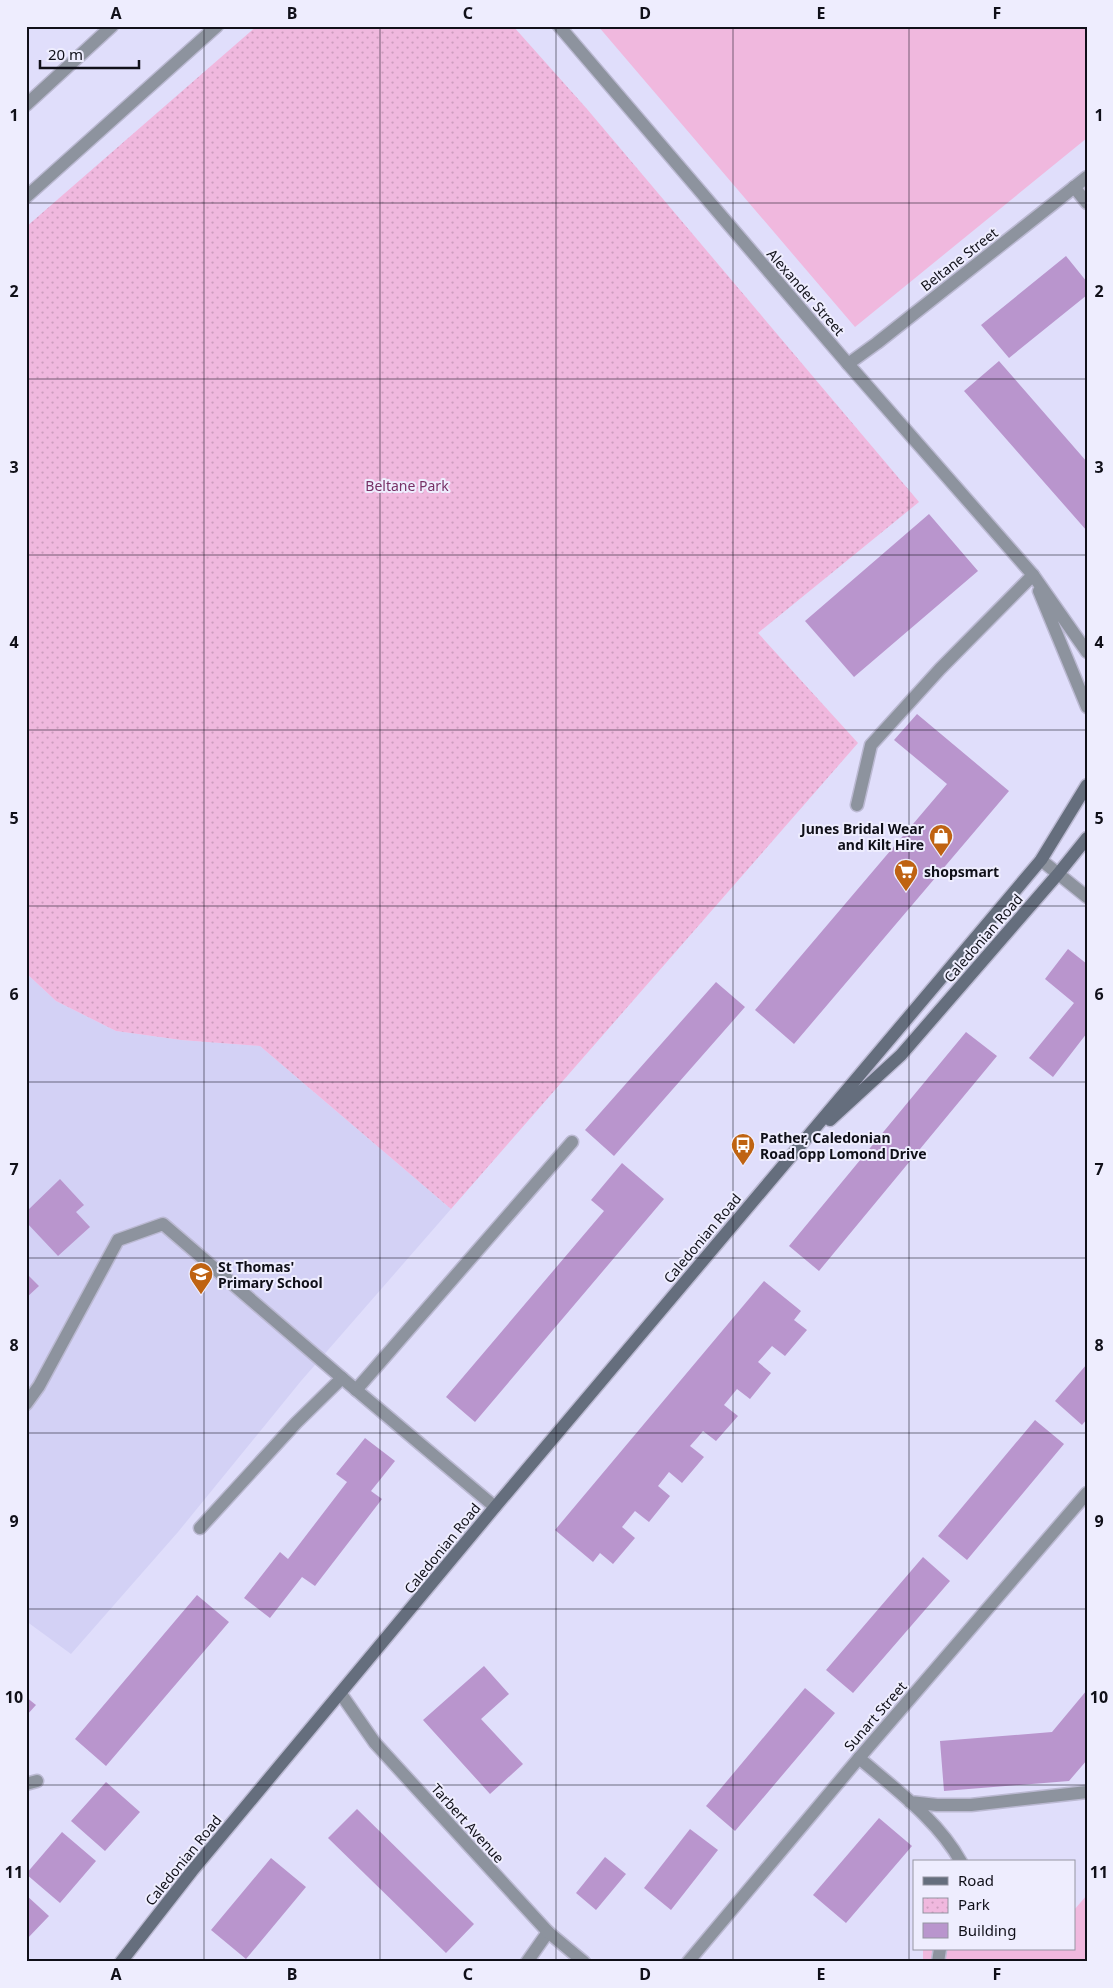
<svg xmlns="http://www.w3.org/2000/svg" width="1113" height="1988" viewBox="0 0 1113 1988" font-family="'Noto Sans',sans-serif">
	<defs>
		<pattern id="park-dots" width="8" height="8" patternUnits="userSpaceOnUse" patternTransform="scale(1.25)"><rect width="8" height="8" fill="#f0b8de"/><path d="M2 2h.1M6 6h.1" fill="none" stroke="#cd9dbe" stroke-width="1.8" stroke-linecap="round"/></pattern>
	</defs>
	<rect width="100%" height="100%" fill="#e0defb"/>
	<path fill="#d3d1f5" d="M 26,973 L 56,1001 L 116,1031 L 181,1040 L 260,1046 L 451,1209 L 301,1381 L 178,1532 L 71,1654 L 26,1621 Z"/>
	<path fill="#f0b8de" d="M 598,26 L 1087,26 L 1087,138 L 855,327 Z
		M 1087,1895 L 1087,1962 L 923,1962 L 923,1949 L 1074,1949 L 1074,1910 Z"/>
	<path fill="url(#park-dots)" d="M 257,26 L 513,26 L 587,109 L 919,502 L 758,633 L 858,743 L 451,1209 L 260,1046 L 181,1040 L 116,1031 L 56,1001 L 26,973 L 26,227 Z"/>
	<path fill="#b995cd" d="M 1066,256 L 1087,282 L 1087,295 L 1009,358 L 981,325 Z
		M 999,361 L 1087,462 L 1087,531 L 964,391 Z
		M 929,514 L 978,571 L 854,677 L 805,621 Z
		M 917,714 L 1009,791 L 794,1044 L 755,1010 L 947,784 L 894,740 Z
		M 1068,949 L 1087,964 L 1087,1033 L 1053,1077 L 1029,1058 L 1074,1003 L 1045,979 Z
		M 716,982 L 745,1007 L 614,1156 L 585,1130 Z
		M 966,1032 L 997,1056 L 819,1271 L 789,1246 Z
		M 622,1163 L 664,1199 L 475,1422 L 446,1397 L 604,1211 L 591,1200 Z
		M 60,1179 L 84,1205 L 76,1212 L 90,1227 L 58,1256 L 26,1222 L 26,1212 Z
		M 26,1273 L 39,1286 L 26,1298 Z
		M 764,1281 L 801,1311 L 794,1320 L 807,1330 L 785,1356 L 772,1346 L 758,1362 L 771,1373 L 750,1399 L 737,1389 L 724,1405 L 738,1416 L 716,1441 L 703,1431 L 698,1437 L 690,1446 L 704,1457 L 682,1483 L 669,1472 L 658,1486 L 670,1496 L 649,1522 L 635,1511 L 622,1527 L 635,1538 L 613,1564 L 600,1553 L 593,1562 L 555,1530 Z
		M 1087,1364 L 1087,1419 L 1082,1425 L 1055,1401 Z
		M 1035,1420 L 1064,1444 L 967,1560 L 938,1536 Z
		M 365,1438 L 395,1461 L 371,1491 L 382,1499 L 315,1586 L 302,1577 L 270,1618 L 244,1598 L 280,1552 L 288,1559 L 347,1482 L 336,1474 Z
		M 923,1557 L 950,1581 L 853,1693 L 826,1670 Z
		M 197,1595 L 229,1622 L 106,1766 L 75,1739 Z
		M 484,1666 L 509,1694 L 481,1719 L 523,1764 L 490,1794 L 423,1720 Z
		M 805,1688 L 835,1713 L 735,1831 L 706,1806 Z
		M 1087,1690 L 1087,1760 L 1069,1781 L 944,1791 L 940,1741 L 1052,1732 Z
		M 26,1697 L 36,1705 L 26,1716 Z
		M 106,1782 L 140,1812 L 105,1851 L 71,1821 Z
		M 357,1809 L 474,1924 L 446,1953 L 328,1838 Z
		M 879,1818 L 912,1846 L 846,1923 L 813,1895 Z
		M 690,1829 L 718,1850 L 671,1910 L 644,1888 Z
		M 62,1832 L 96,1861 L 60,1903 L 26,1874 Z
		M 605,1857 L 626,1874 L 596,1910 L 576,1893 Z
		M 271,1858 L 306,1887 L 246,1959 L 211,1930 Z
		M 26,1895 L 49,1916 L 26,1940 Z"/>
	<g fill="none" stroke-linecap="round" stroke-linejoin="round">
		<g stroke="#bbb9d2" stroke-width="15">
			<path id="service" d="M 26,105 L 112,26
				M 1074,187 L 1087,203
				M 26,197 L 217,26
				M 857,805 L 871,745 L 940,669 L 1033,575
				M 356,1390 L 572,1142
				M 26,1404 L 39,1386 L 118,1240 L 163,1224 L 342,1378 L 296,1423 L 200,1528
				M 859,1758 C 895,1789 938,1820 961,1862
				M 910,1802 L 937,1805 L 971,1805 L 1087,1792
				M 527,1962 L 548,1932
				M 938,1962 L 940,1949"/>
		</g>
		<g stroke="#bbb9d2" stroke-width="15">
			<path id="minor" d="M 848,364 L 877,343 L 1087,177
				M 1041,860 L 1087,897
				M 342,1378 L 495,1507
				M 341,1694 L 375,1743 L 548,1932 L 584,1962
				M 26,1784 L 37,1781
				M 688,1962 L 859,1758 L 1087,1493"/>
		</g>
		<g stroke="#bbb9d2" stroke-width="15">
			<path id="tertiary" d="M 559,26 L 848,364 L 1033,575 L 1087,652
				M 1039,591 L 1087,707"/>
		</g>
		<g stroke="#bbb9d2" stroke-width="15">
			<path id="secondary" d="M 830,1120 L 901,1055 L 1058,874 L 1087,838
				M 121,1962 L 192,1871 L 495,1507 L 1041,860 L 1087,785"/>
		</g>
		<use href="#service" stroke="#8d939e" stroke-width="12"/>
		<use href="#minor" stroke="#8d939e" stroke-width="12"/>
		<use href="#tertiary" stroke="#8d939e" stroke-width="12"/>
		<use href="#secondary" stroke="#656e7d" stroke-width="12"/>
	</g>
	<path fill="none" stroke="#101019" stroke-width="1" stroke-opacity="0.55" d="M 204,26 L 204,1962M 380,26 L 380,1962M 556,26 L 556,1962M 733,26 L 733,1962M 909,26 L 909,1962M 26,203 L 1087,203M 26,379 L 1087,379M 26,555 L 1087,555M 26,730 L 1087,730M 26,906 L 1087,906M 26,1082 L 1087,1082M 26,1258 L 1087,1258M 26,1433 L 1087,1433M 26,1609 L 1087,1609M 26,1785 L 1087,1785"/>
	<defs>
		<g id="shop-pin" transform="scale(1.25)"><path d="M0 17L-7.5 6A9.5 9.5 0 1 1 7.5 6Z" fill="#bf6312" stroke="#eeedfe"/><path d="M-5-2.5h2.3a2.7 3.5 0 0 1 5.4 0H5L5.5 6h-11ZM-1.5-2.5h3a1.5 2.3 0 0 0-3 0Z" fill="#fff"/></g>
		<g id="supermarket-pin" transform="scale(1.25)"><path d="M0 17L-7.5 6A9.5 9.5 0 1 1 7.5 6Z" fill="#bf6312" stroke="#eeedfe"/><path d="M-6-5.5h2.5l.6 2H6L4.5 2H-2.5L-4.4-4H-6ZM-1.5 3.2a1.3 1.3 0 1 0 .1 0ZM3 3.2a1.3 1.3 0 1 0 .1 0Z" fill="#fff"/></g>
		<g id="bus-pin" transform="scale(1.25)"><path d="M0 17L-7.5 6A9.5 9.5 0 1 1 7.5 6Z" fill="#bf6312" stroke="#eeedfe"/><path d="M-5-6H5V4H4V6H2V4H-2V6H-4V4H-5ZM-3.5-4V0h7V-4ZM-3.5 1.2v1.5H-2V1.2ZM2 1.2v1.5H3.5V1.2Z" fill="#fff"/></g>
		<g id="school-pin" transform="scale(1.25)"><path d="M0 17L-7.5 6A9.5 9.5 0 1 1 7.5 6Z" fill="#bf6312" stroke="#eeedfe"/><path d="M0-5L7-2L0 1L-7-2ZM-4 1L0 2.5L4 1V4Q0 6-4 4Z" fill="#fff"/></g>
	</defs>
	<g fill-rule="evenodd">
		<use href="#shop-pin" x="941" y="836"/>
		<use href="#supermarket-pin" x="906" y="871"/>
		<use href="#bus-pin" x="743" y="1145"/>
		<use href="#school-pin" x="201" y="1274"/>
	</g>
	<g text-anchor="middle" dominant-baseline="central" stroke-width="4" stroke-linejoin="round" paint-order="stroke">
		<g font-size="14" fill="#101019" stroke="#eeedfe">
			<text transform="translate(959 259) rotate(-38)">Beltane Street</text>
			<text transform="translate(806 292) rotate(49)">Alexander Street</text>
			<text transform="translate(983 938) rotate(-49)">Caledonian Road</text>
			<text transform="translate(702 1238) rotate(-50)">Caledonian Road</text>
			<text transform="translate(442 1548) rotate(-51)">Caledonian Road</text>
			<text transform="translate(875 1716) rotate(-49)">Sunart Street</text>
			<text transform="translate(468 1823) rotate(48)">Tarbert Avenue</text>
			<text transform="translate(183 1860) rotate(-51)">Caledonian Road</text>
		</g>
		<g font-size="14" fill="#773065" stroke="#eeedfe">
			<text x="407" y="485">Beltane Park</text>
		</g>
		<g font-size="14" font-weight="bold" fill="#101019" stroke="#eeedfe" text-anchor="start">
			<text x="924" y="828" text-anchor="end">Junes Bridal Wear<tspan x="924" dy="16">and Kilt Hire</tspan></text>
			<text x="924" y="871">shopsmart</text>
			<text x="760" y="1137">Pather, Caledonian<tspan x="760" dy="16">Road opp Lomond Drive</tspan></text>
			<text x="218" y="1266">St Thomas'<tspan x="218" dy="16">Primary School</tspan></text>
		</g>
	</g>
	<rect width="1113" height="1988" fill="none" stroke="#eeedfe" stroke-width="55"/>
	<rect x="913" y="1860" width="162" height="90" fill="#eeedfe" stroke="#9595a2"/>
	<rect x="923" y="1877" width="25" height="8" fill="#656e7d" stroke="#9595a2"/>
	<text x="958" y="1886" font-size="15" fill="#101019">Road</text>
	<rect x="923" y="1898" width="25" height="15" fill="url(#park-dots)" stroke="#9595a2"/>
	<text x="958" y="1910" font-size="15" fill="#101019">Park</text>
	<rect x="923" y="1923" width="25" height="15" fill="#b995cd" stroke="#9595a2"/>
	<text x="958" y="1936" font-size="15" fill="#101019">Building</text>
	<path d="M40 60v8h99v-8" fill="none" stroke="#101019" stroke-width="2.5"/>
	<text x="48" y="60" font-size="15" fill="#101019" stroke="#eeedfe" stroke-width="4" paint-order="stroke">20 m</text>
	<rect x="28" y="28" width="1058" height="1932" fill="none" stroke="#101019" stroke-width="2"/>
	<g font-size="16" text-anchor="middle" font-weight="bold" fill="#101019">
		<text x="116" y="19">A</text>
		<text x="292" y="19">B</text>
		<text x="468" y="19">C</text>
		<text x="645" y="19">D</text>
		<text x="821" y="19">E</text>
		<text x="997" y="19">F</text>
		<text x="14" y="121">1</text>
		<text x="1099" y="121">1</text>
		<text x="14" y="297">2</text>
		<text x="1099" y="297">2</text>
		<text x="14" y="473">3</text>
		<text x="1099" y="473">3</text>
		<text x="14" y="648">4</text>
		<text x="1099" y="648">4</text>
		<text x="14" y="824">5</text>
		<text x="1099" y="824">5</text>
		<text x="14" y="1000">6</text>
		<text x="1099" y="1000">6</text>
		<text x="14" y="1175">7</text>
		<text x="1099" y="1175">7</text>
		<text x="14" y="1351">8</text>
		<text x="1099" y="1351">8</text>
		<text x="14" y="1527">9</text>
		<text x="1099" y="1527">9</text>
		<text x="14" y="1703">10</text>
		<text x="1099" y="1703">10</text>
		<text x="14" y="1878">11</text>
		<text x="1099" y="1878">11</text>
		<text x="116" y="1980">A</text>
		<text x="292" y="1980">B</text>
		<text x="468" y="1980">C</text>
		<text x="645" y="1980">D</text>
		<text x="821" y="1980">E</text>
		<text x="997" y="1980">F</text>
	</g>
</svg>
